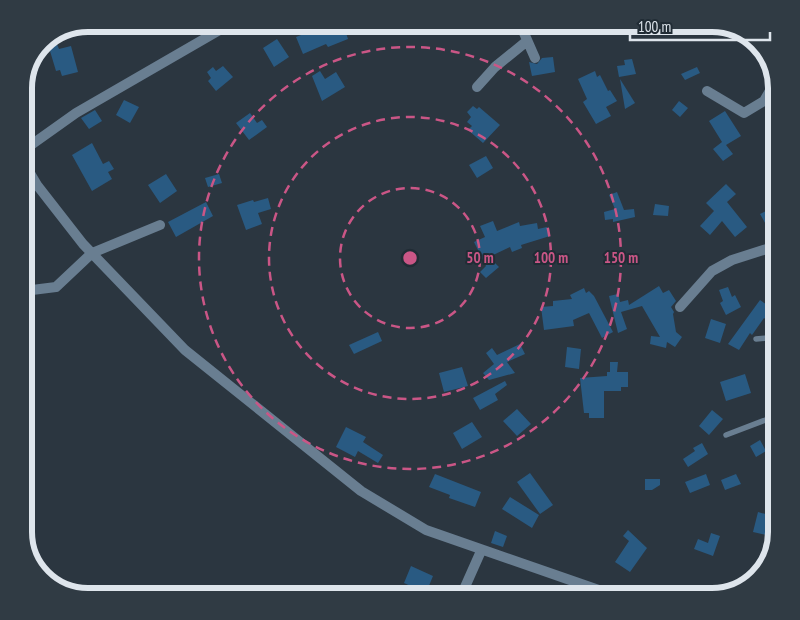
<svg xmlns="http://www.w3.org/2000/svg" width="800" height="620" viewBox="0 0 800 620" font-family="'PT Sans Narrow',sans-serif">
	<rect width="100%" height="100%" fill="#2b3640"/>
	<path fill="#295a82" d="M 317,24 L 367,24 L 346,33 L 348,39 L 328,47 L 326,44 L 303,54 L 296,37 L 319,28 Z
		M 54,37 L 59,49 L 71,46 L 78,72 L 62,76 L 60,70 L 56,71 L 50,51 L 38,56 L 45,40 Z
		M 277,39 L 289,57 L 274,67 L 263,48 Z
		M 553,57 L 555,72 L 532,76 L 529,62 L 537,64 L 542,58 Z
		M 632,59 L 636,74 L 619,77 L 617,66 L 625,65 L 624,60 Z
		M 223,66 L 233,77 L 216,91 L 208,81 L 211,78 L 207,72 L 213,67 L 216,71 Z
		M 697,67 L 700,73 L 685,80 L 681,74 Z
		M 320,71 L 325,79 L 336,72 L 345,87 L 322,101 L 312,76 Z
		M 595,71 L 597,77 L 600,75 L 608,91 L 610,90 L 617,101 L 606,107 L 611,116 L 596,124 L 583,102 L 587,99 L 578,79 Z
		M 620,79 L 635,103 L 625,109 Z
		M 124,100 L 139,107 L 130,123 L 116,115 Z
		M 679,101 L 688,108 L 680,117 L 672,110 Z
		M 473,106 L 477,109 L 479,107 L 500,125 L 483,143 L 468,130 L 472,126 L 467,122 L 471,117 L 467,112 Z
		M 95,110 L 102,121 L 89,129 L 81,118 Z
		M 725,111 L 741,136 L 726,145 L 733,154 L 723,161 L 713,149 L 722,142 L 709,121 Z
		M 250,113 L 257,123 L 262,120 L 267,127 L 249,140 L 236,123 Z
		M 92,143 L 103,164 L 109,161 L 114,169 L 108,172 L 112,179 L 92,191 L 72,155 Z
		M 486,156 L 493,168 L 477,178 L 469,165 Z
		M 166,174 L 177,191 L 160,203 L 148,185 Z
		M 219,174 L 222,183 L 208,187 L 205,178 Z
		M 726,184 L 736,194 L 727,202 L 747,227 L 735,237 L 722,221 L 710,235 L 700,226 L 714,211 L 706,203 Z
		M 617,192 L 624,210 L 634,209 L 635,217 L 613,222 L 613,219 L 605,220 L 604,212 L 615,209 L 609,195 Z
		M 268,198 L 271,209 L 258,213 L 262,224 L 246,230 L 237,205 L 253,200 L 254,202 Z
		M 206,202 L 213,216 L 176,237 L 168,222 Z
		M 655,204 L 669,206 L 668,216 L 653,215 Z
		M 776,206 L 776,226 L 769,230 L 760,214 Z
		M 493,221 L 497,231 L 519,222 L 520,226 L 537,223 L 538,229 L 547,227 L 550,236 L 521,245 L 522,248 L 512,252 L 510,247 L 489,257 L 499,267 L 486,278 L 480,272 L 486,266 L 474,242 L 485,237 L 480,226 Z
		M 659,286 L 663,293 L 669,290 L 676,301 L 671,307 L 674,312 L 673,314 L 676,332 L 682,337 L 675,347 L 667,342 L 666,348 L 650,344 L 651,336 L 660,337 L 642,306 L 621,312 L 627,329 L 618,333 L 609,296 L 618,294 L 620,302 L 628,300 L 629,305 Z
		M 728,287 L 732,297 L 735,295 L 741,307 L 726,315 L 720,303 L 723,301 L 719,290 Z
		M 584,288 L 586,293 L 589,291 L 594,296 L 613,332 L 602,338 L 589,313 L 573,320 L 574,326 L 544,330 L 541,307 L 553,306 L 553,301 L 572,299 L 570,295 Z
		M 760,300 L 776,311 L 776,327 L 764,318 L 752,335 L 750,333 L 739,350 L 728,344 Z
		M 711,319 L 726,324 L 720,343 L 705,338 Z
		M 378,332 L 382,341 L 354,354 L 349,345 Z
		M 520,344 L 525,354 L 507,362 L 515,373 L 489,380 L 483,373 L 494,364 L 486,353 L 492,348 L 497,355 Z
		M 567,347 L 581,349 L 579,369 L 565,367 Z
		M 770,361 L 776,361 L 776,386 L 769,385 Z
		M 610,362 L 618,362 L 617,372 L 628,372 L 628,387 L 621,387 L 621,391 L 604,391 L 604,418 L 589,418 L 589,413 L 584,413 L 580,378 L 607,376 L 607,372 L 610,372 Z
		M 462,367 L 468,386 L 444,392 L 439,373 Z
		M 745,374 L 751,393 L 726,401 L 720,382 Z
		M 505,381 L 507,385 L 495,394 L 498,400 L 480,410 L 473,398 Z
		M 517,409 L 531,424 L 517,436 L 503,421 Z
		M 712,410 L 723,419 L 709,435 L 699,426 Z
		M 472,422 L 482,437 L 462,449 L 453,433 Z
		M 346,427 L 366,437 L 363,442 L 383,455 L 378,463 L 358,451 L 355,457 L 336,447 Z
		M 760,440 L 766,451 L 756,457 L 750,446 Z
		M 702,443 L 708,454 L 688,467 L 683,459 L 695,451 L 693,448 Z
		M 530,473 L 553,505 L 540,514 L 517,482 Z
		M 435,474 L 481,492 L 475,507 L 449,498 L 450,495 L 429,487 Z
		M 706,474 L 710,485 L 690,493 L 685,482 Z
		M 736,474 L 741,484 L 725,490 L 721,480 Z
		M 645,479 L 660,479 L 660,485 L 652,490 L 645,490 Z
		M 510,497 L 539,515 L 532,528 L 502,509 Z
		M 758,512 L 776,517 L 775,537 L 753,532 Z
		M 628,530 L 647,548 L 630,572 L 615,562 L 629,541 L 623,536 Z
		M 495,531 L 507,536 L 503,547 L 491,543 Z
		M 711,533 L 720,536 L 713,556 L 694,549 L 698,539 L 708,543 Z
		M 411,566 L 433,576 L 426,593 L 404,583 Z"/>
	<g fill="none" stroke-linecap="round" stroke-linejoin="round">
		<path stroke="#697e91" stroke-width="5.5" d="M 756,339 L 776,337
			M 726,435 L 776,416"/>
		<path stroke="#697e91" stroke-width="10" d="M 520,24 L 535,58
			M 477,87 L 495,67 L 527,41
			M 707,91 L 744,113 L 764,101 L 775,82
			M 24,150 L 76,113 L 230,24
			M 24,163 L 37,185 L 83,244 L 185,350 L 361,491 L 426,530 L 616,596
			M 24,291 L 56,287 L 92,253 L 160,225
			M 680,307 L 712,271 L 732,260 L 776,246
			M 461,596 L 481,551"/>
	</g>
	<g fill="none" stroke="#ca5686" stroke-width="2.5" stroke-dasharray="9 6">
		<circle cx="410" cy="258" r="70"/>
		<circle cx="410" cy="258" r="141"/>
		<circle cx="410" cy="258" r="211"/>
	</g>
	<path d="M0 0H800V620H0ZM88 32H712A56 56 0 0 1 768 88V532A56 56 0 0 1 712 588H88A56 56 0 0 1 32 532V88A56 56 0 0 1 88 32Z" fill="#303b44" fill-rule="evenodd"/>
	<path fill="none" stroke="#dee5ec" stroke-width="6" d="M88 32H712A56 56 0 0 1 768 88V532A56 56 0 0 1 712 588H88A56 56 0 0 1 32 532V88A56 56 0 0 1 88 32Z"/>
	<circle cx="410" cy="258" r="8" fill="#ca5686" stroke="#212c35" stroke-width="2.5"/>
	<g font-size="15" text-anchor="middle" font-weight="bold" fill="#ca5686" stroke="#212c35" stroke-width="4" stroke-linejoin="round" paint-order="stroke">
		<text x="480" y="263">50 m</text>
		<text x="551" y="263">100 m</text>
		<text x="621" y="263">150 m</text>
	</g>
	<path d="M630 32v8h140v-8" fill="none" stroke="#dee5ec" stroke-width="2.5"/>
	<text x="638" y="32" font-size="15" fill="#dee5ec" stroke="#212c35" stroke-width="4" paint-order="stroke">100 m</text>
</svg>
